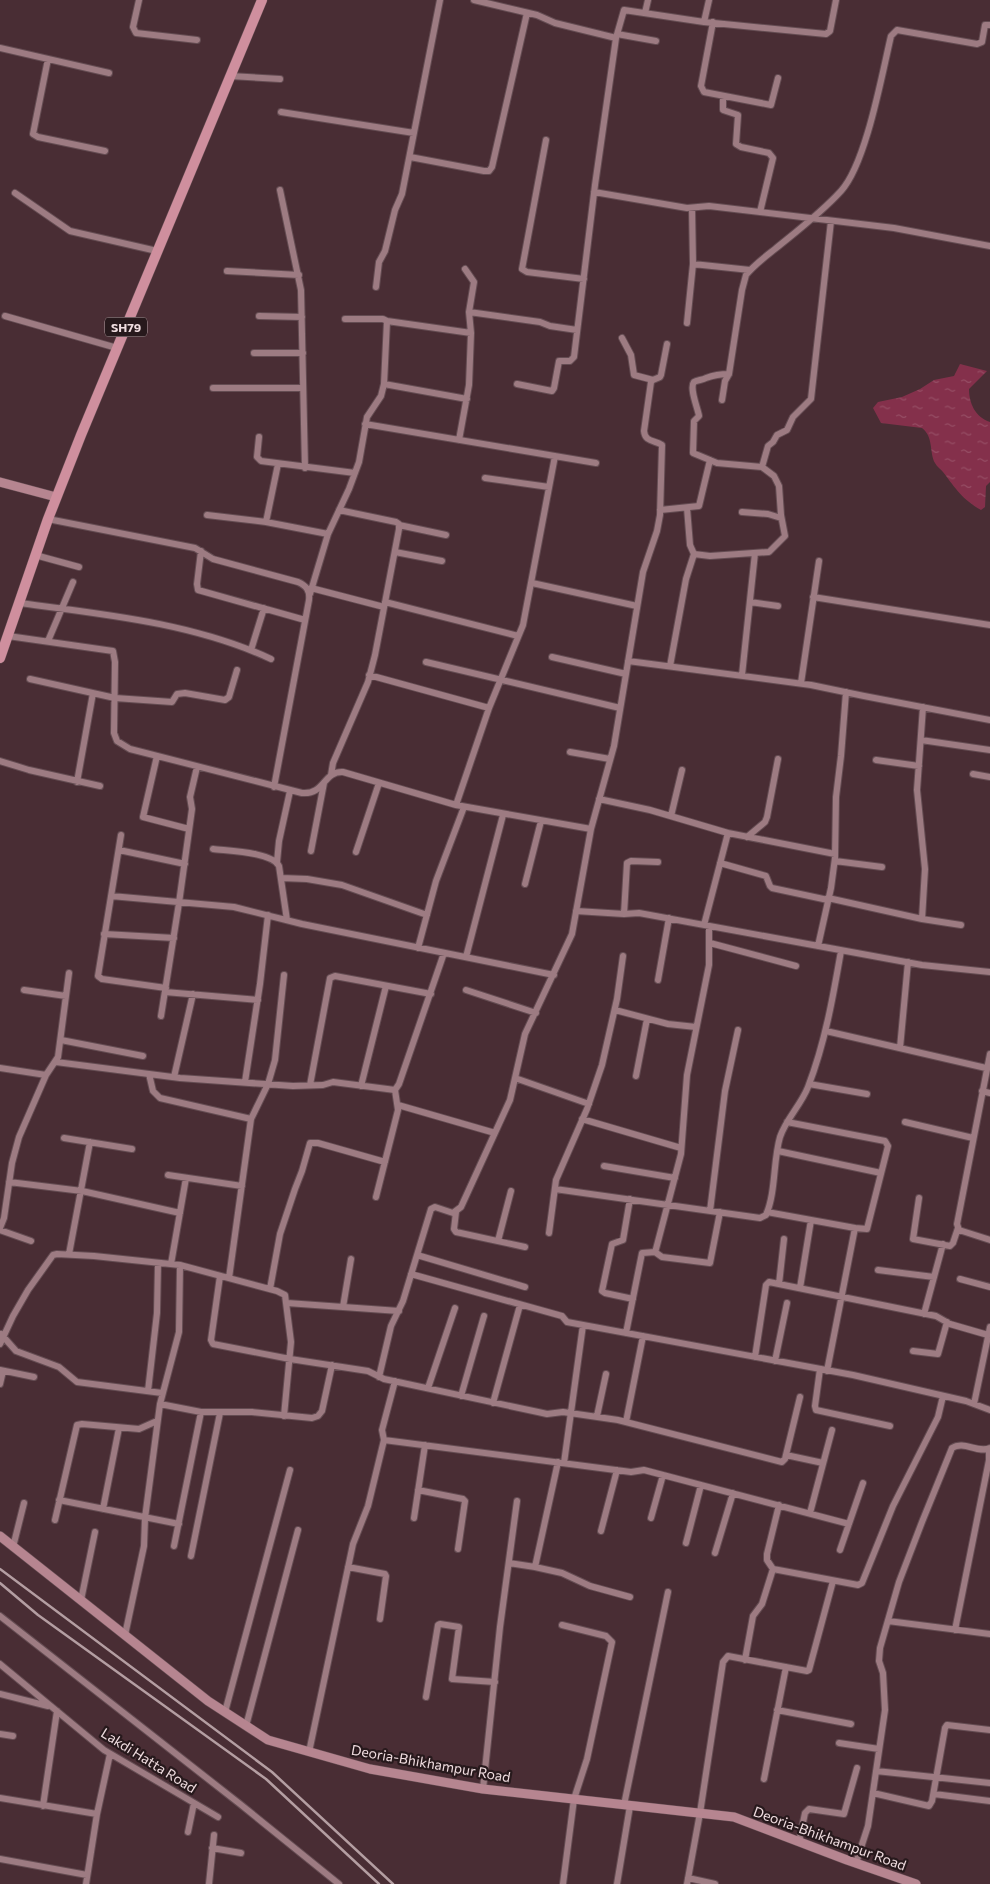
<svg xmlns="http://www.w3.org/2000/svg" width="990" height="1884" viewBox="0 0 990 1884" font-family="Commissioner,sans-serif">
	<defs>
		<pattern id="water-ripples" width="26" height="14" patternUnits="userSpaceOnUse" patternTransform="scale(1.25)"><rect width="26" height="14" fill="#84304b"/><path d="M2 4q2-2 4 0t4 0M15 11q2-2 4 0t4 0" fill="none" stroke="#964e65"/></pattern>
	</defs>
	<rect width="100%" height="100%" fill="#492d34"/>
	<path fill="url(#water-ripples)" d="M 960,364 L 987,371 L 969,389 C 969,403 975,417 990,422 L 990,482 L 986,486 L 985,507 L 981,510 C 962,499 956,489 943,472 C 941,469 937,467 935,463 C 929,452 934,437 922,428 L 881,423 L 873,408 L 878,402 L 902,397 L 920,389 L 934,380 L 954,376 Z"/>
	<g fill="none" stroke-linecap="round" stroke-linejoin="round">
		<g stroke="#644c52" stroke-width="8">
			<path id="minor" d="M 139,0 L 133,27 L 136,33 L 197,40
				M 474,0 L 537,15 L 555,23 L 616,38
				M 645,13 L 648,0
				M 704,22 L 709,0
				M 713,22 L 701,86 L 704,92 L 771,105 L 778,78
				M 617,34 L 656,41
				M 0,48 L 109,73
				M 48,59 L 33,134 L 38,137 L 105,151
				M 230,76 L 280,79
				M 723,96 L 723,110 L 738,115 L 736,144 L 741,147 L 769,153 L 773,158 L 760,212
				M 281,112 L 414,133
				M 546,140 L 522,269 L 527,272 L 584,279
				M 410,157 L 484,171 L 489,171 L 492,167 L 527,13
				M 280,190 L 301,290 L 305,468
				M 594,192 L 687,208 L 709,206 L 894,228 L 990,246
				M 15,193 L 70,231 L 157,251
				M 693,264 L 750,270
				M 227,271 L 299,275
				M 376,287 L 379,262 L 385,251 L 395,210 L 402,194 L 440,0
				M 469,312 L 540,322 L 550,326 L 577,330
				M 5,316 L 117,348
				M 259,316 L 302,317
				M 387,321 L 471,333
				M 687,323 L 693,264 L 692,208
				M 622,338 L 631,355 L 634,375 L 653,380
				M 254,353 L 303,353
				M 384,384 L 467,399
				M 517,384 L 552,391 L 554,388 L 559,361 L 570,361 L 574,357 L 595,185 L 616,38 L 624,10 L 704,22 L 826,34 L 830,31 L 836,0
				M 213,388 L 303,388
				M 722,400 L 725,381 L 729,374 L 742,290 L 746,275 C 754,265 765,257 775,249 C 797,231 821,213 841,191 C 866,164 882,74 891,36 L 897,30 L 977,44 L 982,42 L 985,25 L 990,25
				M 365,424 L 596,463
				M 259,437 L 257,457 L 261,461 L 355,473
				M 459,440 L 469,385 L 471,333 L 469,312 L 474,282 L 465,269
				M 762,467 L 768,446 L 773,442 L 777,435 L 787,430 L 793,417 L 811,399 L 831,221
				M 485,478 L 549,487
				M 687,508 L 690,545 L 694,554
				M 660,510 L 699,506 L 710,460
				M 742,512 L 768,514 L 781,518
				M 207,515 L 266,522 L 328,534
				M 48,519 L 195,548 L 213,559 L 298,582 C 307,586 310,591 309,600 L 274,787
				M 266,522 L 278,464
				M 399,525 L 446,535
				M 201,551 L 197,584 L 198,590 L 305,620
				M 395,552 L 442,561
				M 35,555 L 79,567
				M 532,583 L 637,606
				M 311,588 L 384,607
				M 310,594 L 328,534 L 349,489 L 359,462 L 367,417 L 381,396 L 384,384 L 387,321 L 383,319 L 345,319
				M 813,597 L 990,625
				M 385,602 L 518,636
				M 750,602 L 778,606
				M 19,603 C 102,614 194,623 271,659
				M 8,636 L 113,651 L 115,662 L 114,733 L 117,741 L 130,749 L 302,793 C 325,795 323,771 343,772 L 456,805 L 591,829
				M 48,641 L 73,582
				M 251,650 L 264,608
				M 552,657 L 626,674
				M 628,661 L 811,685 L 864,696 L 990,720
				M 426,662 L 620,708
				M 670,666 L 686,579 L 694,554 L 710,556 L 769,552 L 785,536 L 781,515 L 779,486 L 774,476 L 762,467 L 717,463 L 693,453 L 694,421 L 699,416 C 698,409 689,388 694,382 C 697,380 703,380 706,378 C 714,375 719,374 729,374
				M 369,675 L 489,708
				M 742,675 L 755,553
				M 30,679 L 115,698 L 172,702 L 177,694 L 185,693 L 225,700 L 229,697 L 237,670
				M 801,683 L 819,561
				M 921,740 L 990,750
				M 570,752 L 610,759
				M 157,756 L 143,817 L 189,829
				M 876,760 L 919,766
				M 0,761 L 29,770 L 100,786
				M 973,774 L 990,777
				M 331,775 L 333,763 L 368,682 L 375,655 L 399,529 L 399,524 L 396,522 L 339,510
				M 77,782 L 93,693
				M 599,799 L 650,810 L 728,833 L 835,854
				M 456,805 L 489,708 L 523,625 L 555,456
				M 671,816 L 682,770
				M 121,835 L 98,976 L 102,979 L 166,988
				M 747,837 L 765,822 L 767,817 L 778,759
				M 213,849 C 228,851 272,852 279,866 L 287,920
				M 119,850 L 185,864
				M 311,851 L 324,783
				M 356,852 L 379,783
				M 835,861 L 882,867
				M 277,862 L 279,841 L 290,791
				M 720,863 L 766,876 L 770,886 L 772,888 L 828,900
				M 281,878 L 307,879 L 342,885 L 427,915
				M 525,884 L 541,821
				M 111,896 L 234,907 L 302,924 L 554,975
				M 828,898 L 922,919 L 961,925
				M 576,911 L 624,914 L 639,913 L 922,965 L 990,972
				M 624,914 L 627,863 L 631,861 L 658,862
				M 922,919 L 925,869 L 917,790 L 923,707
				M 704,925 L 728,833
				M 104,934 L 174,938
				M 710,943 L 796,966
				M 818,946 L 831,888 L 835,858 L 836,797 L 841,756 L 846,692
				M 418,948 L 436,881 L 464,807
				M 466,957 L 503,815
				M 658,980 L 669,918
				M 24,990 L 66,996
				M 466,990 L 536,1013
				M 165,992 L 258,1000
				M 615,1010 L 668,1024 L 696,1027
				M 161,1016 L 179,903 L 192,809 L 190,797 L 197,767
				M 826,1031 L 986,1068
				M 61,1040 L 143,1056
				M 900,1048 L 908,962
				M 990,1054 L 957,1224 L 959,1230 L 990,1240
				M 56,1062 L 180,1078 L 293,1086 L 323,1085 L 333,1082 L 395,1090 L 399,1084 L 444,953
				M 0,1068 L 46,1075
				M 149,1074 L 153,1091 L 160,1098 L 251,1119
				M 636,1076 L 647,1019
				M 174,1077 L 193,994
				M 515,1078 L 589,1104
				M 245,1082 L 260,984 L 268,915
				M 809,1084 L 867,1094
				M 310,1085 L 330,978 L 335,976 L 431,994
				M 361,1086 L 386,986
				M 982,1091 L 990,1093
				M 398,1105 L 495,1133
				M 582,1119 L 681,1148
				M 905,1122 L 973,1138
				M 64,1138 L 132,1149
				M 778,1151 L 881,1173
				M 604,1166 L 675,1178
				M 168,1175 L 242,1186
				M 9,1182 L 82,1191 L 180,1213
				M 555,1189 L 760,1218 L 766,1215 C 776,1192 773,1161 780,1137 C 786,1119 801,1105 808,1087 C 825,1043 833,997 841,951
				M 376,1197 L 398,1110 L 395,1090
				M 919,1198 L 913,1239 L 950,1246 L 953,1243 L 958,1228
				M 630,1199 L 623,1240 L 612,1244 L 602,1291 L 605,1293 L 633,1299
				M 710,1211 L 725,1091 L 738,1030
				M 456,1212 L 454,1229 L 456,1232 L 525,1247
				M 767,1212 L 855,1228 L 867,1229 L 888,1146 L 885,1141 L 787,1122
				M 0,1228 L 4,1218 L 12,1163 L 19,1137 L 46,1075 L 58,1057 L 69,973
				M 0,1230 L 31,1241
				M 549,1233 L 556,1180 L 587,1109 L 602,1065 L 617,999 L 623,956
				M 498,1241 L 511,1191
				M 655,1252 L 662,1257 L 710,1263 L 720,1212
				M 69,1254 L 90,1142
				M 417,1255 L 525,1287
				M 171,1264 L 186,1178
				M 878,1270 L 934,1277
				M 411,1274 L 562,1316 L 567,1322 L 853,1375 L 966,1401 L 990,1410
				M 220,1276 L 211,1340 L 213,1344 L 290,1359 L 368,1371 L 384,1379 L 538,1412 L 547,1414 L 563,1412 L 618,1420 L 782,1462 L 785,1459 L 800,1397
				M 229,1278 L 251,1119 L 268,1084 L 275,1060 L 284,975
				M 960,1279 L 990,1287
				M 779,1284 L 784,1239
				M 800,1288 L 811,1220
				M 270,1289 L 280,1234 L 295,1189 L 302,1171 L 310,1143 L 318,1143 L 385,1162
				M 287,1303 L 399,1311
				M 343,1307 L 351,1259
				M 924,1314 L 943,1244
				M 626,1333 L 642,1253 L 655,1252 L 656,1249 L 681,1154 L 687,1075 L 709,965 L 709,926
				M 1,1334 L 16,1351 L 59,1367 L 77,1382 L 162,1393
				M 0,1344 L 13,1316 L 28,1290 L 53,1255 L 57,1254 L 94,1256 L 180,1265 L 277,1291 L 285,1295 L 291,1342 L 284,1416
				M 913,1351 L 938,1354 L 947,1322
				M 755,1357 L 766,1285 L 769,1282 L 936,1316 L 950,1324 L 988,1335
				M 775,1361 L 787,1303
				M 820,1369 L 815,1406 L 816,1410 L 890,1426
				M 0,1370 L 34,1377
				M 827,1371 L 855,1228
				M 379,1377 L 391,1326 L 403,1301 L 431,1209 L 435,1207 L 453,1213 L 461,1207 L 510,1100 L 525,1034 L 572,934 L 591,829 L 614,746 L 643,572 L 657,531 L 660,515 L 662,445 C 654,440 645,442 644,431 L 651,382 L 653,380 L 660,377 L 661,375 L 667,344
				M 0,1384 L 3,1371
				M 428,1388 L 455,1308
				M 148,1391 L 157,1313 L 158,1263
				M 461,1396 L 484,1316
				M 493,1403 L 520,1305
				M 160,1404 L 201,1412 L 252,1412 L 312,1418 L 318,1416 L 322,1411 L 332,1365
				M 974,1404 L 990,1327
				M 597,1416 L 606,1374
				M 626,1422 L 643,1336
				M 384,1440 L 382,1430 L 395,1381
				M 786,1455 L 823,1463
				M 564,1463 L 583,1325
				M 418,1490 L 463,1499 L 465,1501 L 458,1549
				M 59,1500 L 179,1524
				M 103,1509 L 119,1428
				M 810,1513 L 832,1430
				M 414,1518 L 425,1445
				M 651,1518 L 663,1475
				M 55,1520 L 77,1425 L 82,1424 L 139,1429 L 157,1421
				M 601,1531 L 617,1470
				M 686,1543 L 701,1485
				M 174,1546 L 201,1412
				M 13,1547 L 24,1503
				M 840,1550 L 863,1483
				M 715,1553 L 733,1493
				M 191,1556 L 220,1413
				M 509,1563 L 535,1567 L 562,1573 L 590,1586 L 630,1597
				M 348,1567 L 385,1574 L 386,1576 L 380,1619
				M 535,1567 L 558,1462
				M 773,1569 L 767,1560 L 767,1554 L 779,1505
				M 81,1600 L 95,1532
				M 0,1616 L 240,1804 L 339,1884
				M 888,1621 L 990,1634
				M 562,1625 L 606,1636 L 612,1642 L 587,1759 L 574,1799 L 563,1884
				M 955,1630 L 989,1460 L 989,1450
				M 125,1635 L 144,1546 L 145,1518 L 160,1404 L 179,1332 L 180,1265
				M 745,1660 L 753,1616 L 762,1604 L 773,1569 L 858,1585 L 862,1583 L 893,1506 L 938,1417 L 943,1396
				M 0,1664 L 104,1750 L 218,1817
				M 0,1694 L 48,1706
				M 426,1697 L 438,1625 L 440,1624 L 459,1627 L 452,1679 L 495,1682
				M 777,1710 L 851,1724
				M 225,1712 L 290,1470
				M 246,1726 L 298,1530
				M 0,1734 L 13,1736
				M 839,1743 L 879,1749
				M 309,1752 L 353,1544 L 368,1506 L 384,1440 L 631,1472 L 644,1470 L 849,1524
				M 876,1771 L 990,1783
				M 764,1779 L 786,1667
				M 483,1789 L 500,1627 L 517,1501
				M 873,1793 L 929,1806 L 932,1801 L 945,1728 L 947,1725 L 990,1730
				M 934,1794 L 990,1801
				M 0,1798 L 97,1814
				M 624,1805 L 668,1592
				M 43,1806 L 57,1711
				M 188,1832 L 194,1803
				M 799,1842 L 805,1813 L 809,1809 L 844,1814 L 857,1768
				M 212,1848 L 241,1853
				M 0,1859 L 87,1875
				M 856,1863 L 868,1826 L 885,1710 L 883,1673 L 879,1661 L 880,1648 L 899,1582 L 922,1522 L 952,1448 C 964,1440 978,1454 990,1448
				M 688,1878 L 715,1884
				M 86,1884 L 97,1814 L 110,1754
				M 209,1884 L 214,1835
				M 617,1884 L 630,1806
				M 687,1884 L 700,1813 L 723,1662 L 728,1656 L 807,1671 L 809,1670 L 833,1581"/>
		</g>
		<g stroke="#644c52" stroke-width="10">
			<path id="secondary" d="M 0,482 L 56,497
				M 0,1536 L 208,1701 L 268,1740 L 370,1769 L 483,1789 L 734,1817 L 847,1860 L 916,1884"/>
		</g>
		<g stroke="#644c52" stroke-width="11">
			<path id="primary" d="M 0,658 L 48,519 L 81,435 L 262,0"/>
		</g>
		<use href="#minor" stroke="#9d7b82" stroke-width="6"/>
		<use href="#secondary" stroke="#b68590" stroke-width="9"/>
		<use href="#primary" stroke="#cf8f9e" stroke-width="10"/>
		<path stroke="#b49ea2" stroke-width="2.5" d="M 0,1569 L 272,1772 L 393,1884
			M 0,1583 L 38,1615 L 266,1779 L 379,1884"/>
	</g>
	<g text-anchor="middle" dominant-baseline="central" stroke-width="4.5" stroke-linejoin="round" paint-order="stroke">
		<rect fill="#27191c" stroke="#b4a2a5" stroke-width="1" x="105" y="317.5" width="42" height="19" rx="4"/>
		<g font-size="12" font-weight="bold" fill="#f0dde0">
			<text x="126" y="327">SH79</text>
		</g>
		<g font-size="14" fill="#f0dde0" stroke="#27191c">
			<text transform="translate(149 1760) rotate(32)">Lakdi Hatta Road</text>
			<text transform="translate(431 1763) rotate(10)">Deoria-Bhikhampur Road</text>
			<text transform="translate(830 1838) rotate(20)">Deoria-Bhikhampur Road</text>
		</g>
	</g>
</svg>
